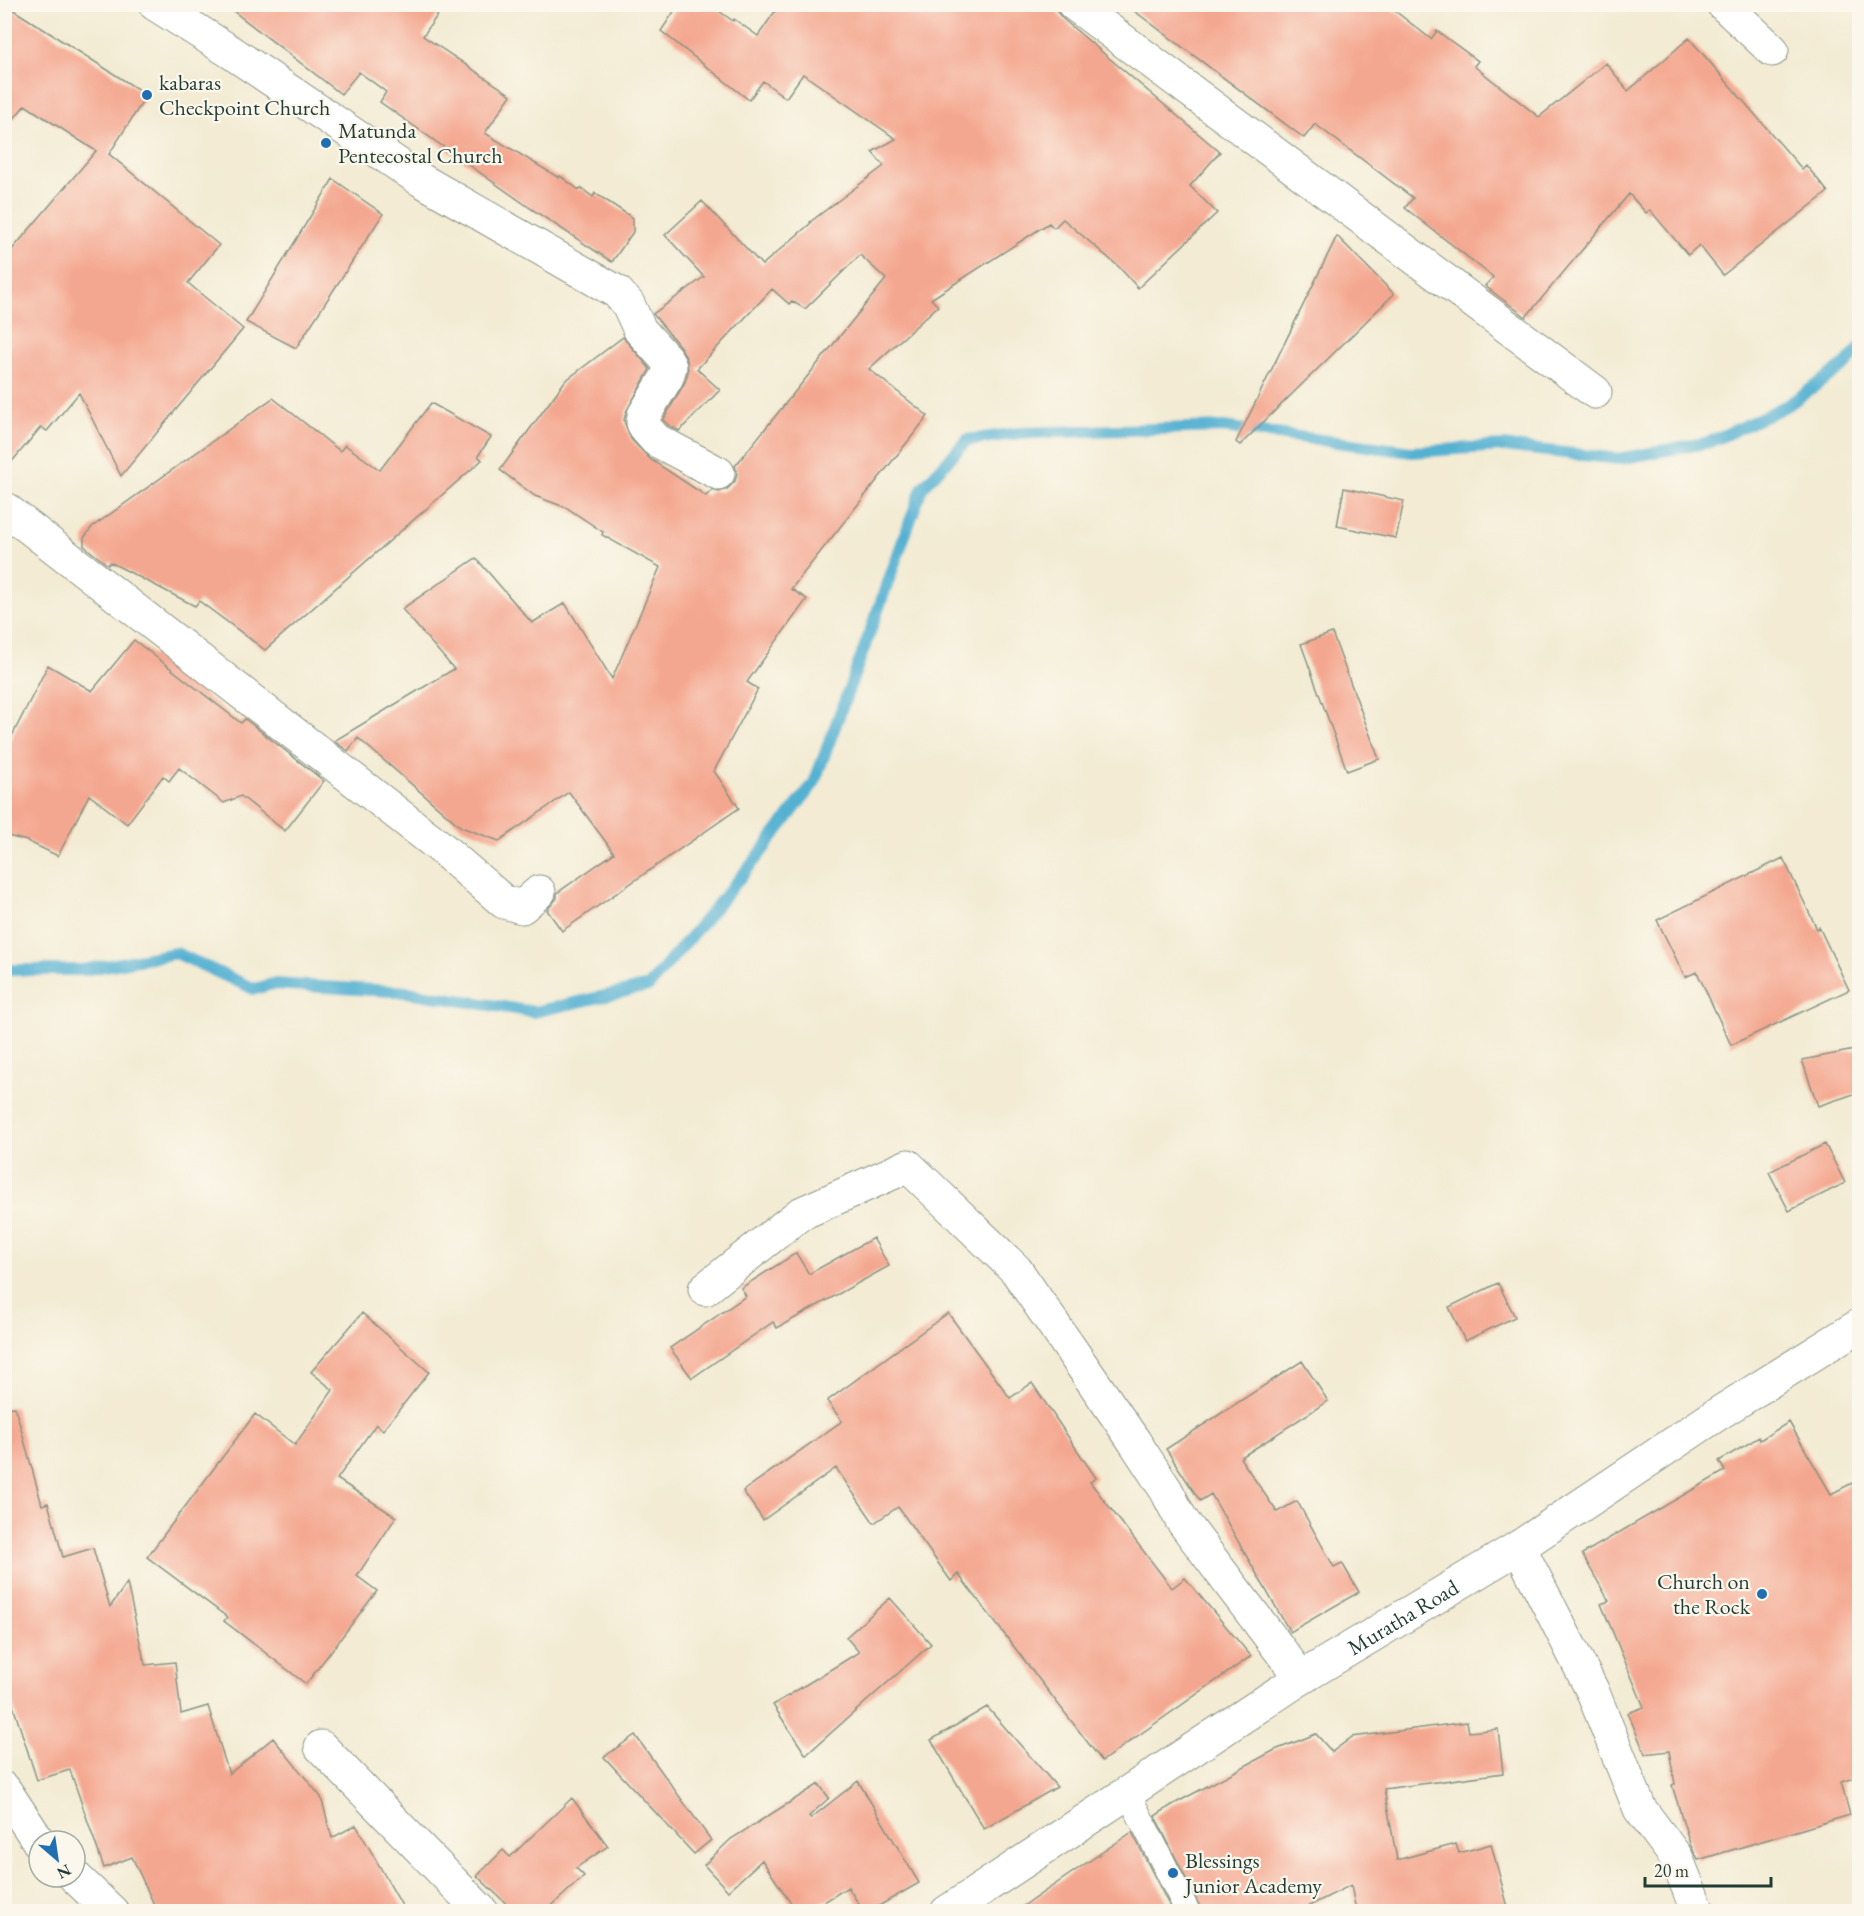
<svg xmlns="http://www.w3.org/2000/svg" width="1864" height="1916" viewBox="0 0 1864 1916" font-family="'EB Garamond',serif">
	<rect width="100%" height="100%" fill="#fbf7ec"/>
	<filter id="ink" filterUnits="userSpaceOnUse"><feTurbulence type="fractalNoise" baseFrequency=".0167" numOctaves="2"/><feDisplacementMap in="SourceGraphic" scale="12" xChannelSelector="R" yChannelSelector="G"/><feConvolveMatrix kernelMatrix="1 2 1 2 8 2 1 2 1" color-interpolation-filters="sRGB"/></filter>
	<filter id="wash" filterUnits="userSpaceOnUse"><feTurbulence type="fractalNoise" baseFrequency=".008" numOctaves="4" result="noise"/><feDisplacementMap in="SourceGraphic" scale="24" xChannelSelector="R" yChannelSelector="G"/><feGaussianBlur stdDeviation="1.35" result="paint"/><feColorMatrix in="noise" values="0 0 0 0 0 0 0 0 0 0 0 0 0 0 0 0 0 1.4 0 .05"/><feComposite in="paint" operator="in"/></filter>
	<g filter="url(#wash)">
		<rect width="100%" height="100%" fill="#f3ebd3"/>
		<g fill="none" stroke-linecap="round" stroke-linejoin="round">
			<path stroke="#54b1d2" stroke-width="12" d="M 4,970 L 83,970 L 176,953 L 254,989 L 273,984 L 407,992 L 534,1012 L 649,986 L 756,859 L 814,783 L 862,654 L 922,488 L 967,440 L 1021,433 L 1223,427 L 1412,452 L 1502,446 L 1619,459 L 1710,442 L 1788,405 L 1846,364 L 1860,348"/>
		</g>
		<g id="blocks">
			<path fill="#f4a790" d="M 4,4 L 147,95 L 109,154 L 219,245 L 188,283 L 243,329 L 121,476 L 79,393 L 47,431 L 41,427 L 4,471 L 4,259 L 96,151 L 25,105 L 4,131 Z
				M 224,4 L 445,4 L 423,36 L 511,95 L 485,133 L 559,178 L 560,176 L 579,190 L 581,188 L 593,197 L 595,193 L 633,218 L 633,232 L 612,262 L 530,208 L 380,102 L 386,92 L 359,72 L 341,94 Z
				M 679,4 L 709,4 L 733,21 L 734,19 L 758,36 L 780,4 L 1056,4 L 1057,12 L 1063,19 L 1220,152 L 1190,186 L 1217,213 L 1138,288 L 1119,267 L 1063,219 L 1054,228 L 1049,223 L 931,299 L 938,306 L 869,369 L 928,416 L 791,589 L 807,599 L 747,682 L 758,689 L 714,771 L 739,808 L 562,931 L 547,910 L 557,898 L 557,893 L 614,853 L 569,792 L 499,841 L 461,827 L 358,738 L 348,751 L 334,741 L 454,669 L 402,609 L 476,558 L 532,623 L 565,603 L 612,679 L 660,567 L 602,535 L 603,532 L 567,508 L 535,496 L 500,470 L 565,381 L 623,337 L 650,369 L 626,412 L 624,421 L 631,439 L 650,459 L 706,496 L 712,490 L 719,492 L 727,489 L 735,481 L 737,473 L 735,466 L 886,279 L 860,255 L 805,309 L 792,301 L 789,304 L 772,289 L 697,369 L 720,390 L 679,431 L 668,425 L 663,420 L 685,382 L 688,372 L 687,360 L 681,348 L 653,314 L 704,277 L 665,235 L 702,201 L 762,265 L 811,223 L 810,222 L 884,166 L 872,152 L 896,139 L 803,74 L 786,98 L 763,81 L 749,100 L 661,31 Z
				M 1125,4 L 1386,4 L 1431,39 L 1437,31 L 1478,61 L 1474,66 L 1539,117 L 1606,63 L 1628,91 L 1689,38 L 1802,169 L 1806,165 L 1828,192 L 1723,275 L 1699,245 L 1688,255 L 1650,210 L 1646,213 L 1629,194 L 1526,317 L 1485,286 L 1493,277 L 1405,208 L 1413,198 L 1315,124 L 1304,138 Z
				M 333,179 L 383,214 L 296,348 L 246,322 Z
				M 1337,236 L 1394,294 L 1240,445 L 1236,442 Z
				M 273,398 L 340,451 L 345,445 L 380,470 L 431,403 L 491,437 L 478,456 L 482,460 L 265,650 L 199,601 L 195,606 L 110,562 L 108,565 L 84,546 L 84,538 L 92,527 Z
				M 1344,488 L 1404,501 L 1396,538 L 1337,526 Z
				M 1332,633 L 1379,759 L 1347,771 L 1301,644 Z
				M 134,640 L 241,723 L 245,719 L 324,781 L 285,831 L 241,796 L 224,803 L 179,768 L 169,781 L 163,776 L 127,824 L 89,795 L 58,856 L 27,841 L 4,835 L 4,752 L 48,665 L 92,691 Z
				M 1783,858 L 1817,929 L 1819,927 L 1849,990 L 1731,1045 L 1697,972 L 1685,977 L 1657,920 Z
				M 1860,1049 L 1860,1092 L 1818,1106 L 1802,1060 Z
				M 1825,1144 L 1845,1183 L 1789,1211 L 1769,1172 Z
				M 873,1238 L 889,1266 L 777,1328 L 773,1322 L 692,1378 L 670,1348 L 746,1296 L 741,1288 L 796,1253 L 809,1274 Z
				M 1498,1283 L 1515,1317 L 1465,1341 L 1449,1307 Z
				M 362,1313 L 429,1372 L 383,1430 L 376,1424 L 337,1479 L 396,1517 L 357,1576 L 377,1591 L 306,1684 L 224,1621 L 227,1617 L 147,1557 L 255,1414 L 295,1445 L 333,1390 L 311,1372 Z
				M 948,1313 L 1010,1398 L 1032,1383 L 1096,1478 L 1090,1482 L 1172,1588 L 1185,1578 L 1251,1656 L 1102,1761 L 958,1574 L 951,1581 L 898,1507 L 874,1523 L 836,1468 L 763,1520 L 743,1491 L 842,1421 L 827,1401 Z
				M 1302,1361 L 1328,1401 L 1240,1458 L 1277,1512 L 1297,1501 L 1334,1567 L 1342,1563 L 1359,1592 L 1290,1632 L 1211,1494 L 1200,1501 L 1166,1449 Z
				M 15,1407 L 42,1505 L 48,1503 L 63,1557 L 93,1548 L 110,1607 L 127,1583 L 145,1665 L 175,1662 L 181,1714 L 208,1706 L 229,1774 L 273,1738 L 321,1797 L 332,1838 L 356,1825 L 405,1911 L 157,1911 L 132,1857 L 104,1868 L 70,1770 L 37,1780 L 4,1678 L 4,1408 Z
				M 1789,1422 L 1831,1494 L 1860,1479 L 1860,1776 L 1841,1782 L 1850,1815 L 1698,1860 L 1690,1844 L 1672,1785 L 1675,1784 L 1669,1751 L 1645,1754 L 1628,1713 L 1644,1707 L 1601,1604 L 1609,1601 L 1582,1554 L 1725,1471 L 1719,1461 L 1759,1437 L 1760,1440 Z
				M 890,1598 L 931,1644 L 806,1755 L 773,1705 L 859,1652 L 846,1637 Z
				M 987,1707 L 1057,1787 L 984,1829 L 931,1740 Z
				M 1467,1722 L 1469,1732 L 1498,1729 L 1503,1773 L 1384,1789 L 1397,1860 L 1456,1844 L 1459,1853 L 1491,1844 L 1509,1911 L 1356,1911 L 1351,1885 L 1299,1911 L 1202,1911 L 1155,1816 L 1172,1805 L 1275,1750 L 1316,1734 L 1332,1752 L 1352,1737 Z
				M 635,1735 L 711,1840 L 694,1854 L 604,1757 Z
				M 858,1781 L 919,1883 L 870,1911 L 863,1911 L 848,1887 L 810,1911 L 796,1911 L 762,1860 L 728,1891 L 704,1865 L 731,1839 L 819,1784 L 829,1798 L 809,1816 L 811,1818 Z
				M 572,1798 L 608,1846 L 576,1868 L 584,1876 L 546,1911 L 514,1911 L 477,1876 L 503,1850 L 510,1857 Z
				M 1132,1832 L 1172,1911 L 1016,1911 Z"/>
		</g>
	</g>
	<g filter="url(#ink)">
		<use href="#blocks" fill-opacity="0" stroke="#899484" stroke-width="1.5"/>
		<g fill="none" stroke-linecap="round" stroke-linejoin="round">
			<g stroke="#899484" stroke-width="26">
				<path id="service" d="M 1128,1793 L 1188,1912"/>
			</g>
			<g stroke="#899484" stroke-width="35">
				<g id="minor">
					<path d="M 155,4 L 231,52 L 421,180 L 617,292 L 628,304 L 640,330 L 667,360 L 670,367 L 667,377 L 644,415 L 643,423 L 647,430 L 656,440 L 718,473"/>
					<path d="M 1074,4 L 1595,392"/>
					<path d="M 1723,4 L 1772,50"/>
					<path d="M 4,508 L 439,846 L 504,902 L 522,907 L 539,892"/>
					<path d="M 705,1289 L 800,1214 L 908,1166 L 1016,1270 L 1134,1441 L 1166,1490 L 1181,1519 L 1301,1678"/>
					<path d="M 1519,1547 L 1592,1690 L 1640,1809 L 1676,1857 L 1698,1912"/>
					<path d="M 321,1747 L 482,1912"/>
					<path d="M 4,1789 L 39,1842"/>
					<path d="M 75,1877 L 112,1912"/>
					<path id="s1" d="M 947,1912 L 1301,1678 L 1519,1547 L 1716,1415 L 1860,1325"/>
				</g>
			</g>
			<use href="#service" stroke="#fff" stroke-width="24"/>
			<use href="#minor" stroke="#fff" stroke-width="33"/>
		</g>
	</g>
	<g fill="#1f6fb2" stroke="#fbf7ec" stroke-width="2">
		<circle cx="147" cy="95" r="6"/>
		<circle cx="326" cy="143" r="6"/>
		<circle cx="1762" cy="1594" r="6"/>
		<circle cx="1173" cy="1873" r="6"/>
	</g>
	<g text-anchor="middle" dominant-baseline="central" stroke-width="4.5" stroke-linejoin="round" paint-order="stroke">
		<g font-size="22" fill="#1f3d34" stroke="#fbf7ec" text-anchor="start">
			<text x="159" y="82">kabaras<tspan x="159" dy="25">Checkpoint Church</tspan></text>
			<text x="338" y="130">Matunda<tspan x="338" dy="25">Pentecostal Church</tspan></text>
			<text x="1750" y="1581" text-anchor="end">Church on<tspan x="1750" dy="25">the Rock</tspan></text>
			<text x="1185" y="1860">Blessings<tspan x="1185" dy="25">Junior Academy</tspan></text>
		</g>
		<g font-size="22" fill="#1f3d34" stroke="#fbf7ec">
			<text stroke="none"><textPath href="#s1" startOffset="543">Muratha Road</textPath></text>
		</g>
	</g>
	<rect width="1864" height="1916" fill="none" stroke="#fbf7ec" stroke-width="24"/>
	<g transform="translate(57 1859) rotate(151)"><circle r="28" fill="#fbf7ec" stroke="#a3ada2" stroke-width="1.5"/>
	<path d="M0-4.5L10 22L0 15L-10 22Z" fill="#1f6fb2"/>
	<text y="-9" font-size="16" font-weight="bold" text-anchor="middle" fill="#1f3d34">N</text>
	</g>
	<path d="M1645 1877v9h126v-9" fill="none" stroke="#1f3d34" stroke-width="3"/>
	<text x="1654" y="1877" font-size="18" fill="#1f3d34" stroke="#fbf7ec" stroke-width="4.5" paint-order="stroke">20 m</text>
</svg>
